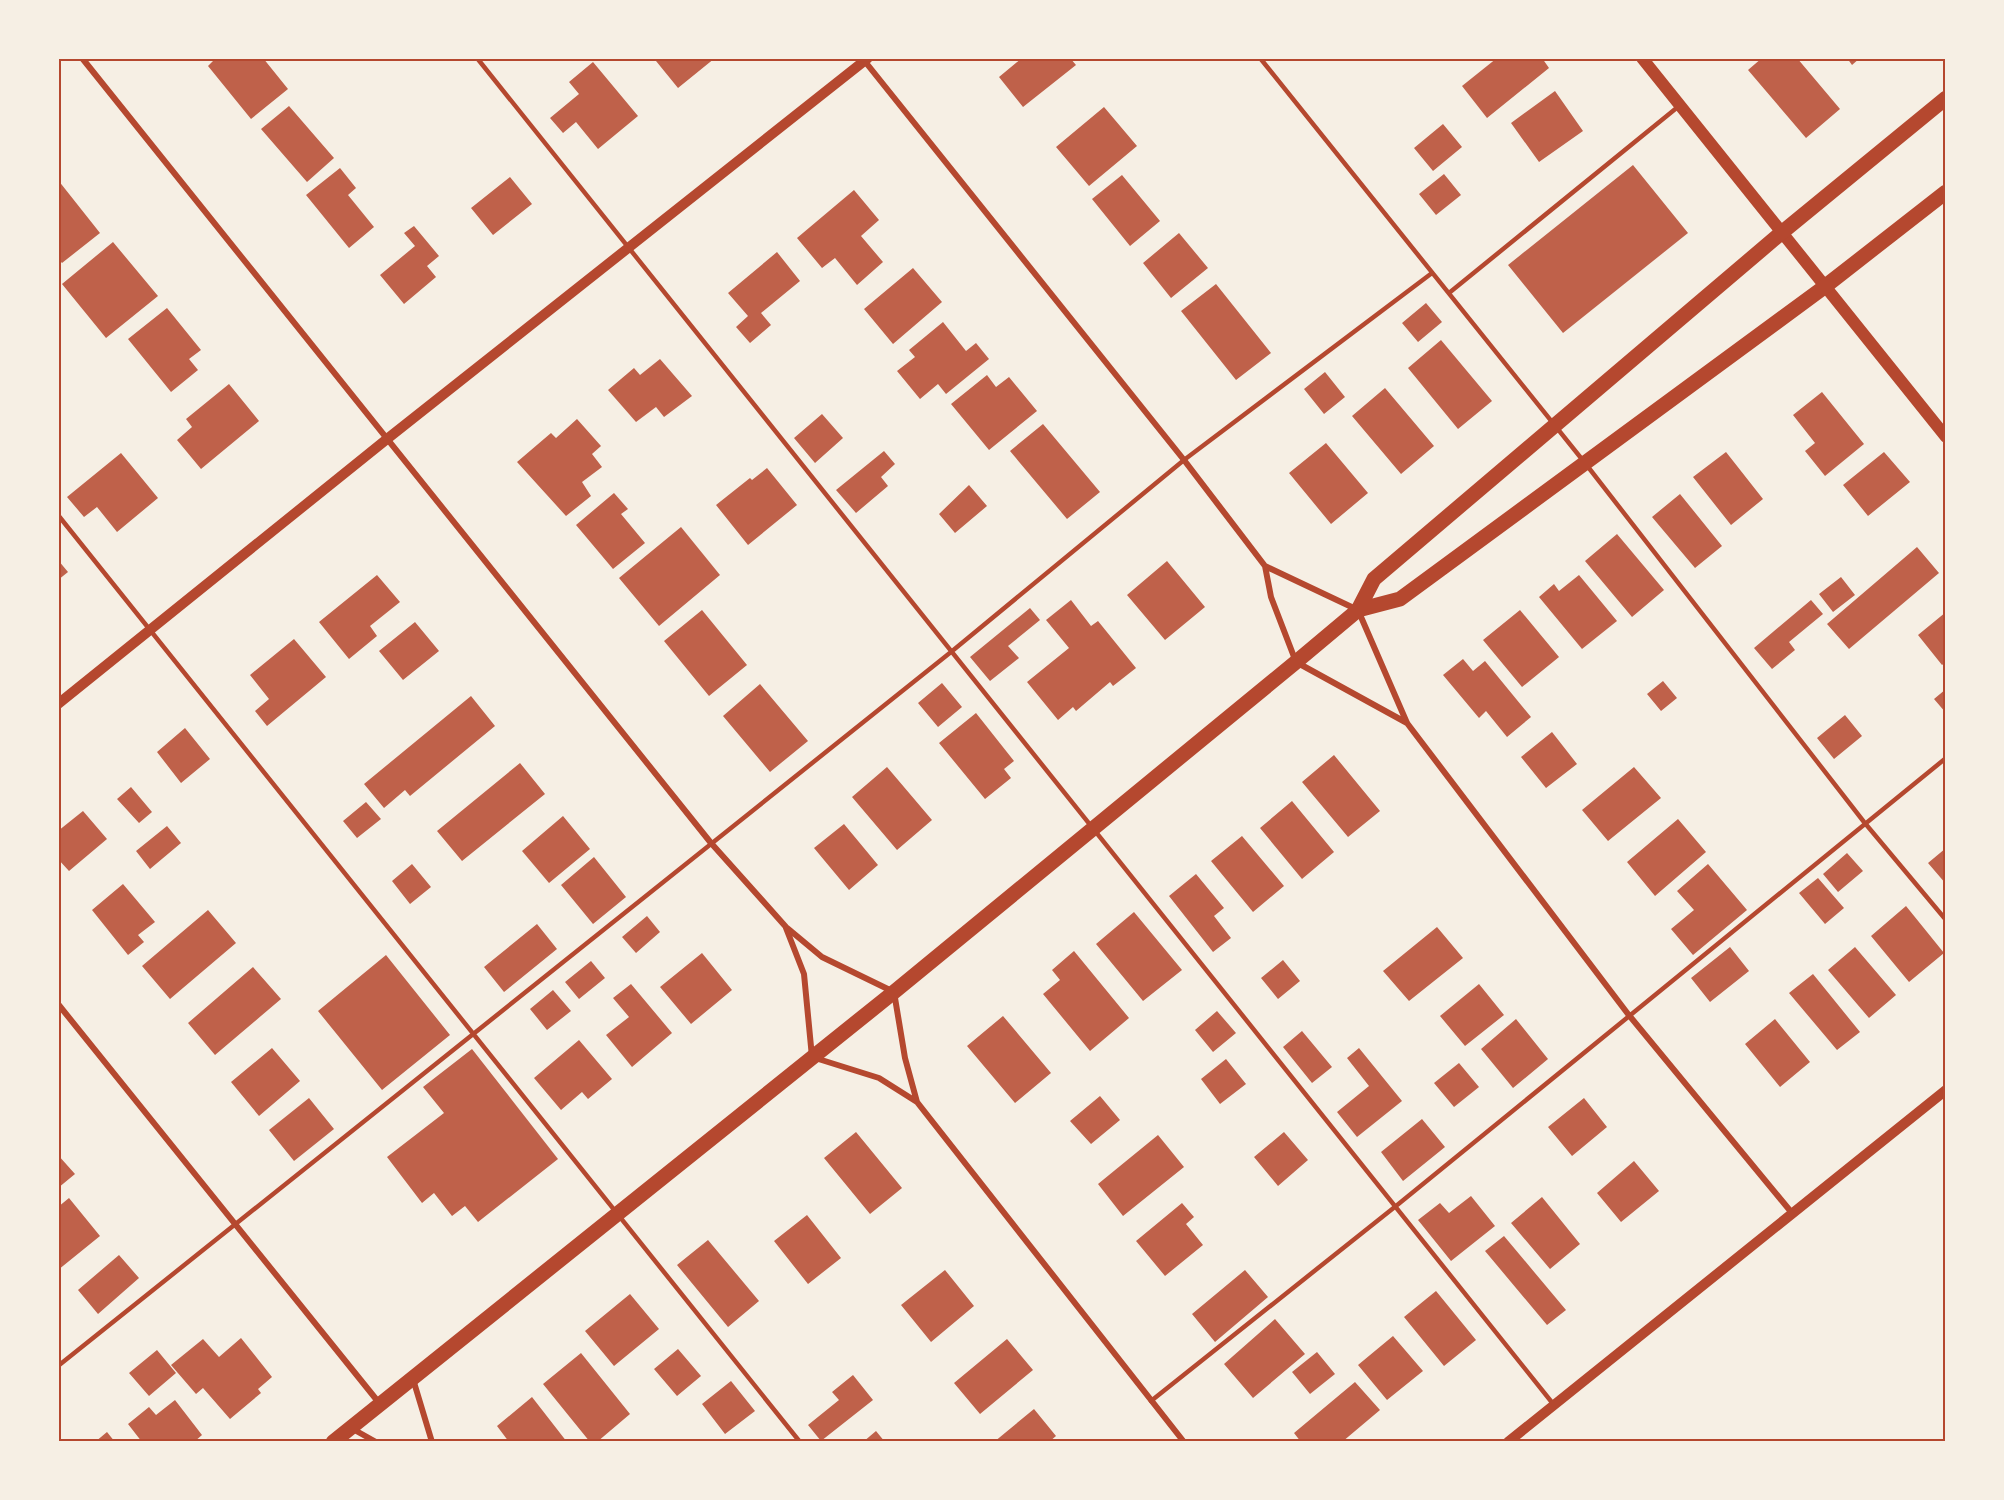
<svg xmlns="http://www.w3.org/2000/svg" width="2004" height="1500" viewBox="0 0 2004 1500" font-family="Poppins,sans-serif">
	<rect width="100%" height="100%" fill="#f6efe4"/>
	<path fill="#bf614a" d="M 216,58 L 263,58 L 288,89 L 251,119 L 208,66 Z
		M 659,58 L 715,58 L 678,88 L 656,61 Z
		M 1022,58 L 1070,58 L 1076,65 L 1023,107 L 999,77 Z
		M 1497,58 L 1542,58 L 1549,68 L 1487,118 L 1462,86 Z
		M 1762,58 L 1797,58 L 1840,109 L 1806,138 L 1748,70 Z
		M 1847,58 L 1860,58 L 1852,65 Z
		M 593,62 L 638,116 L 598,149 L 576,122 L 563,133 L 550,118 L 579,94 L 569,82 Z
		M 1555,91 L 1583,131 L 1539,162 L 1511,123 Z
		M 289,106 L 334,158 L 307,182 L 261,129 Z
		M 1104,107 L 1137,146 L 1089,186 L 1056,147 Z
		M 1443,124 L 1462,147 L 1433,171 L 1414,148 Z
		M 1633,165 L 1688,233 L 1563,333 L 1508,265 Z
		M 340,168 L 356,188 L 348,195 L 374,227 L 349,248 L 306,195 Z
		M 1444,174 L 1461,195 L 1436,215 L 1419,194 Z
		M 1122,175 L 1160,221 L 1130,246 L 1092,199 Z
		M 510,177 L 532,204 L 493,235 L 471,208 Z
		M 58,180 L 100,233 L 62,263 L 58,259 Z
		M 854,190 L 879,220 L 861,236 L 883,262 L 857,285 L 835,258 L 822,268 L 797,238 Z
		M 414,226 L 439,256 L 427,266 L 436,277 L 404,304 L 380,275 L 415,246 L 404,233 Z
		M 1179,233 L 1208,268 L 1171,298 L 1143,263 Z
		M 113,242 L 158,296 L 106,338 L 62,284 Z
		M 777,252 L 800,281 L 761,313 L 771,325 L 750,343 L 736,327 L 748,316 L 728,293 Z
		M 913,268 L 942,302 L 893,344 L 864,309 Z
		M 1216,284 L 1271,353 L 1236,380 L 1181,311 Z
		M 1426,303 L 1442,322 L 1418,342 L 1402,323 Z
		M 167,308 L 201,350 L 189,359 L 198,370 L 171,392 L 128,339 Z
		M 943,322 L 966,351 L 976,343 L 989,359 L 946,394 L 938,384 L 920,399 L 897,371 L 915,357 L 909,350 Z
		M 1441,340 L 1492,401 L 1458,429 L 1408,368 Z
		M 660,359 L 692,396 L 664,417 L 656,407 L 636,422 L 608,390 L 634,368 L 640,375 Z
		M 1325,372 L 1345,397 L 1324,414 L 1304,389 Z
		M 987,375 L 996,387 L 1009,377 L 1037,411 L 989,450 L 951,404 Z
		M 229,384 L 259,421 L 201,469 L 177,440 L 192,427 L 186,419 Z
		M 1385,388 L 1434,446 L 1401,474 L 1352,416 Z
		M 1822,392 L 1864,444 L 1825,476 L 1805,451 L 1815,443 L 1793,415 Z
		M 822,414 L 843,438 L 815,463 L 794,438 Z
		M 577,419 L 601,446 L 592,454 L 602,467 L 582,482 L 591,496 L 566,516 L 517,462 L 551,433 L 556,438 Z
		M 1043,424 L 1100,492 L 1067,519 L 1010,451 Z
		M 1326,443 L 1368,493 L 1331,524 L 1289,473 Z
		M 884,451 L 895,464 L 881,477 L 888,486 L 856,513 L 836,490 Z
		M 1726,452 L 1763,499 L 1731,525 L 1693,477 Z
		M 1884,452 L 1910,482 L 1868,516 L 1843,485 Z
		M 121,453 L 158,498 L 117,532 L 97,507 L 84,517 L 67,497 Z
		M 767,468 L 797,505 L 748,545 L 716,505 L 750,478 L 752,480 Z
		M 969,485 L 987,506 L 955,533 L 939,514 Z
		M 614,493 L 628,509 L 621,514 L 645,543 L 613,569 L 576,525 Z
		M 1680,494 L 1722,546 L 1695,568 L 1652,517 Z
		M 681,527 L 720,575 L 659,626 L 619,578 Z
		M 1617,534 L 1664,590 L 1632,617 L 1585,561 Z
		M 1917,547 L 1939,573 L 1849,649 L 1827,624 Z
		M 58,560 L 68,572 L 58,580 Z
		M 1167,561 L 1205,607 L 1165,640 L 1127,595 Z
		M 377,575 L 400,602 L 370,626 L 377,636 L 349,659 L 319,622 Z
		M 1579,575 L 1617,621 L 1582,649 L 1539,597 L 1554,584 L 1559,591 Z
		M 1841,577 L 1855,595 L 1833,612 L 1819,594 Z
		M 1071,600 L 1091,626 L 1098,621 L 1136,668 L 1113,686 L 1110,682 L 1076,711 L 1073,707 L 1058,720 L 1027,682 L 1069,648 L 1046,620 Z
		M 1811,600 L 1823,614 L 1789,642 L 1795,650 L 1772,669 L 1754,648 Z
		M 1030,608 L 1040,620 L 1008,646 L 1019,658 L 990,681 L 970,657 Z
		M 702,610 L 747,665 L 709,696 L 664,641 Z
		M 1520,610 L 1559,657 L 1522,687 L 1483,640 Z
		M 1946,612 L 1946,662 L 1942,665 L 1918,635 Z
		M 415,622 L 439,651 L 403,680 L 379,651 Z
		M 294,639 L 326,677 L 267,726 L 255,711 L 269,699 L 250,675 Z
		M 1463,659 L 1473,671 L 1485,661 L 1531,717 L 1507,737 L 1486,711 L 1479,718 L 1443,675 Z
		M 1663,681 L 1677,698 L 1661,711 L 1647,694 Z
		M 942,683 L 962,707 L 938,727 L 918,703 Z
		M 760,684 L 808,741 L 770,772 L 723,716 Z
		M 1946,689 L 1946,713 L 1934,699 Z
		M 471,696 L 495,726 L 410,796 L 405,790 L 384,808 L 364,784 Z
		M 976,713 L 1014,761 L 1004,769 L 1011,778 L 985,799 L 939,743 Z
		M 1845,715 L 1862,736 L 1834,759 L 1817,738 Z
		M 185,728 L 210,759 L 181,783 L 157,752 Z
		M 1552,732 L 1577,764 L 1546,788 L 1521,757 Z
		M 1334,755 L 1380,811 L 1348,837 L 1302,782 Z
		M 520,763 L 545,794 L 462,861 L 437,831 Z
		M 887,767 L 932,820 L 897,850 L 852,797 Z
		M 1634,767 L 1661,798 L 1608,841 L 1582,810 Z
		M 131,787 L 152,812 L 139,823 L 117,799 Z
		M 1292,801 L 1334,852 L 1302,879 L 1260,828 Z
		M 366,802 L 381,819 L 357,838 L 343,821 Z
		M 83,811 L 107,839 L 69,871 L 58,859 L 58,831 Z
		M 563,816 L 590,849 L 549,883 L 522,851 Z
		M 1678,819 L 1706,852 L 1655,896 L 1627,862 Z
		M 844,824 L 878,865 L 849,890 L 814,848 Z
		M 167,826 L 181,843 L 150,869 L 136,851 Z
		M 1242,836 L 1284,886 L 1253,912 L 1211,861 Z
		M 1946,848 L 1946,884 L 1928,863 Z
		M 1847,853 L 1863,871 L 1838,892 L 1823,874 Z
		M 594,857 L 626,897 L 593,924 L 561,885 Z
		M 412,864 L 431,887 L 410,904 L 392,881 Z
		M 1708,864 L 1747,910 L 1693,955 L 1671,929 L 1694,910 L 1677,891 Z
		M 1196,874 L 1224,908 L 1214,916 L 1231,938 L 1213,952 L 1169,896 Z
		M 1818,878 L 1844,908 L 1825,924 L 1799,893 Z
		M 123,884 L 155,922 L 138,935 L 144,942 L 128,955 L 92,910 Z
		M 1906,906 L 1944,953 L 1909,982 L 1871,936 Z
		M 208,910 L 236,943 L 170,999 L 142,966 Z
		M 1134,912 L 1182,970 L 1143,1001 L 1096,944 Z
		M 647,916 L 660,932 L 636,953 L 622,937 Z
		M 537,924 L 557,949 L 504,992 L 484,967 Z
		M 1437,927 L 1463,958 L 1409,1001 L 1383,971 Z
		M 1730,947 L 1749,971 L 1710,1002 L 1691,978 Z
		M 1855,947 L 1896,995 L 1869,1018 L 1828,970 Z
		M 1074,951 L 1129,1018 L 1090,1051 L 1043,994 L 1060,980 L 1052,970 Z
		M 702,953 L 732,990 L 691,1024 L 660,987 Z
		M 386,955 L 450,1035 L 382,1090 L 318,1011 Z
		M 1283,960 L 1300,981 L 1278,999 L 1261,978 Z
		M 591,961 L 605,978 L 579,999 L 565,982 Z
		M 253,967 L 281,999 L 215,1055 L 188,1023 Z
		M 1813,974 L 1860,1032 L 1837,1050 L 1789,993 Z
		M 631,984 L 672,1033 L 632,1067 L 606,1035 L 629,1017 L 613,998 Z
		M 1479,984 L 1504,1015 L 1465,1046 L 1440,1016 Z
		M 553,990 L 571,1011 L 547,1030 L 530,1009 Z
		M 1217,1011 L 1236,1033 L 1213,1052 L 1195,1030 Z
		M 1003,1016 L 1051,1073 L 1015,1103 L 967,1046 Z
		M 1516,1019 L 1548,1059 L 1513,1088 L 1481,1049 Z
		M 1775,1019 L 1810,1062 L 1780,1087 L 1745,1044 Z
		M 1302,1031 L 1332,1067 L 1312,1083 L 1283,1047 Z
		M 579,1040 L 612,1079 L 588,1099 L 582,1092 L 561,1110 L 534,1078 Z
		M 272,1048 L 300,1081 L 259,1116 L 231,1082 Z
		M 1359,1048 L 1402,1101 L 1357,1137 L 1337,1112 L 1369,1086 L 1347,1058 Z
		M 472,1049 L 558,1159 L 478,1222 L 465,1206 L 452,1216 L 434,1193 L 422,1203 L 387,1157 L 444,1113 L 423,1087 Z
		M 1226,1059 L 1246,1084 L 1220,1104 L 1201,1079 Z
		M 1459,1063 L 1479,1087 L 1454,1107 L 1434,1083 Z
		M 1100,1096 L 1120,1120 L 1091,1144 L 1070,1121 Z
		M 309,1098 L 334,1129 L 294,1161 L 269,1130 Z
		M 1584,1098 L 1607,1127 L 1572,1156 L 1548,1127 Z
		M 1422,1119 L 1445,1147 L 1403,1181 L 1381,1152 Z
		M 856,1132 L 902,1188 L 870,1214 L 824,1158 Z
		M 1284,1132 L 1308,1160 L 1278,1186 L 1254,1157 Z
		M 1158,1135 L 1184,1167 L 1123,1216 L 1098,1184 Z
		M 58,1155 L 75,1174 L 58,1188 Z
		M 1634,1161 L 1659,1191 L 1621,1222 L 1597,1193 Z
		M 1471,1196 L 1495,1226 L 1451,1261 L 1418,1220 L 1440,1203 L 1449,1213 Z
		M 1542,1197 L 1580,1244 L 1550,1269 L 1511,1223 Z
		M 69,1198 L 100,1236 L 58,1270 L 58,1207 Z
		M 1182,1203 L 1194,1217 L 1186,1224 L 1203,1245 L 1165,1276 L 1136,1241 Z
		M 807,1215 L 841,1258 L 808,1284 L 774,1241 Z
		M 1504,1236 L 1566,1310 L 1547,1325 L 1485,1251 Z
		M 708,1240 L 759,1301 L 728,1327 L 677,1265 Z
		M 119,1255 L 139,1278 L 98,1314 L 78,1290 Z
		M 945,1270 L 974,1306 L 931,1342 L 901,1305 Z
		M 1245,1270 L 1268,1297 L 1215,1342 L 1192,1314 Z
		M 1436,1291 L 1476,1340 L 1444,1366 L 1404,1317 Z
		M 630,1294 L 659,1329 L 614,1366 L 585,1331 Z
		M 1275,1319 L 1305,1354 L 1253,1398 L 1224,1364 Z
		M 1393,1336 L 1423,1371 L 1387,1400 L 1358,1365 Z
		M 241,1338 L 272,1377 L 258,1389 L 261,1393 L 230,1419 L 203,1388 L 196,1394 L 171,1365 L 203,1339 L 219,1357 Z
		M 1007,1339 L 1033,1370 L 980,1414 L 954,1383 Z
		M 678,1349 L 701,1376 L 677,1396 L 654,1369 Z
		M 157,1350 L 176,1373 L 149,1396 L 129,1373 Z
		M 1317,1352 L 1335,1374 L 1310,1394 L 1292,1372 Z
		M 581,1353 L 630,1414 L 597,1442 L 590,1442 L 543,1384 Z
		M 853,1375 L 873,1400 L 821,1441 L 808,1425 L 839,1400 L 832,1392 Z
		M 731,1381 L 755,1411 L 725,1434 L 702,1404 Z
		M 1355,1382 L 1380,1410 L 1342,1442 L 1301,1442 L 1294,1433 Z
		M 532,1397 L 567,1442 L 509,1442 L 497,1426 Z
		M 175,1400 L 202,1435 L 194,1442 L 142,1442 L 128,1424 L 149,1407 L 156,1415 Z
		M 1034,1409 L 1056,1436 L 1049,1442 L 994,1442 Z
		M 876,1431 L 885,1442 L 863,1442 Z
		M 107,1432 L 115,1442 L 95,1442 Z"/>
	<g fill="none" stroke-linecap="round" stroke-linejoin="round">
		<path stroke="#b5482f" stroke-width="4.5" d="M 477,58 L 1554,1405
			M 1260,58 L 1585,463 L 1864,822 L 1946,920
			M 1449,293 L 1679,106
			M 58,515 L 800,1442
			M 58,1366 L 951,652 L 1184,460 L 1432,273
			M 1151,1401 L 1396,1206 L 1946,758"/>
		<path stroke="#b5482f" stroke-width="6" d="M 82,58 L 711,843 L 786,927 L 822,957 L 894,992 L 905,1058 L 917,1102 L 1184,1442
			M 863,59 L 1184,460 L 1265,566 L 1271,597 L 1296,662 L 1407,723
			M 1265,566 L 1358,610 L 1407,723 L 1628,1014 L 1792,1213
			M 786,928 L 804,974 L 812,1057 L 879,1078 L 917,1102
			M 58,1004 L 380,1404
			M 413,1379 L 432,1442
			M 351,1428 L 376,1442"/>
		<path stroke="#b5482f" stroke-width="10" d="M 58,704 L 387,439 L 868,58
			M 1508,1442 L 1946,1090"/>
		<path stroke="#b5482f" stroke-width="12" d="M 1642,58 L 1946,437"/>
		<path stroke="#b5482f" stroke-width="15" d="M 1358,610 L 1400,599 L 1823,288 L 1946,192
			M 333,1442 L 894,992 L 1296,662 L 1358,610 L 1374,579 L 1780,234 L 1946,98"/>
	</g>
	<rect width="2004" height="1500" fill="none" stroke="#f6efe4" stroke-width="120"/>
	<rect x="60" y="60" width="1884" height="1380" fill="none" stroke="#b5482f" stroke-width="2"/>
</svg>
